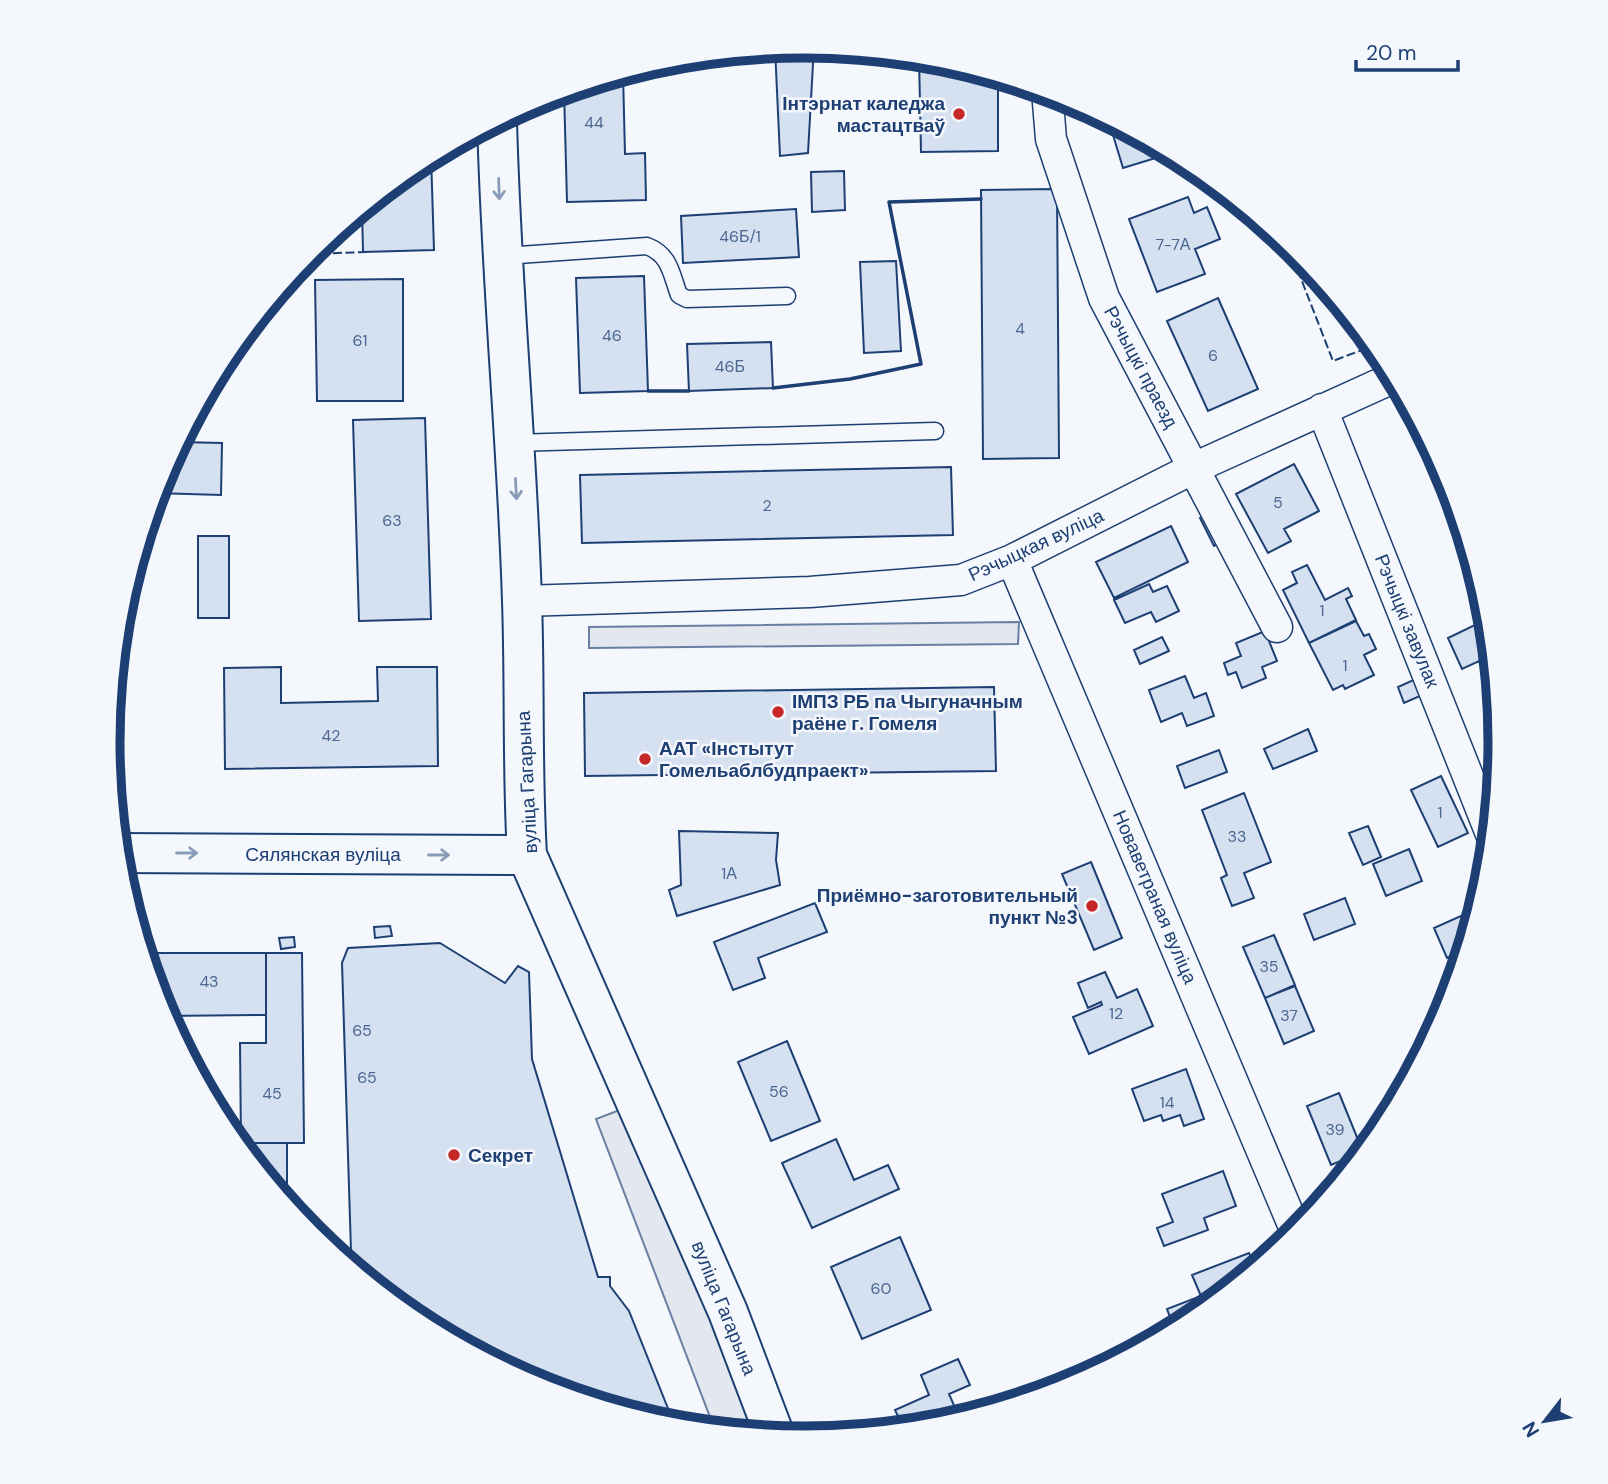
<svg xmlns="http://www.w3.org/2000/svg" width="1608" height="1484" viewBox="0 0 1608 1484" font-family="'DM Sans',sans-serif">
	<rect width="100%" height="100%" fill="#f4f7fb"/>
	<path fill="#e3e8f0" stroke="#687fa3" stroke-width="2" d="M 1019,622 L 1018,644 L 589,648 L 589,627 Z
		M 630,1106 L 756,1434 L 715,1430 L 596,1119 Z"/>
	<path fill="#d5e0f0" stroke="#1d3f73" stroke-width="2" d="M 804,46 L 814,46 L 808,153 L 780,156 L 775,48 Z
		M 919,57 L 940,59 L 998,76 L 998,151 L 921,152 Z
		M 623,73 L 625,154 L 645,153 L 646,200 L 567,202 L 564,90 Z
		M 1130,130 L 1172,153 L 1123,168 L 1113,135 Z
		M 431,155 L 434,250 L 363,252 L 362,208 L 417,163 Z
		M 844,171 L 845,210 L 812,212 L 811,172 Z
		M 1057,189 L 1059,458 L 983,459 L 981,190 Z
		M 1188,197 L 1194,213 L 1207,207 L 1220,239 L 1195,249 L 1205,274 L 1157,292 L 1129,219 Z
		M 796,209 L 799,257 L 683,263 L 681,216 Z
		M 896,261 L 901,351 L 864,353 L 860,262 Z
		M 644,276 L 648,391 L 580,393 L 576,278 Z
		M 403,279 L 403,401 L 317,401 L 315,280 Z
		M 1218,298 L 1258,389 L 1208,411 L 1167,321 Z
		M 771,342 L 773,388 L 689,391 L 687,344 Z
		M 425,418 L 431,619 L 359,621 L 353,420 Z
		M 178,442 L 222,443 L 221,495 L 155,493 L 161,475 Z
		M 1294,464 L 1319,511 L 1284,529 L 1291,541 L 1268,553 L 1236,494 Z
		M 951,467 L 953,535 L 582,543 L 580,475 Z
		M 1214,511 L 1228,539 L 1214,546 L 1200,518 Z
		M 1171,526 L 1188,562 L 1114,598 L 1096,562 Z
		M 198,536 L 229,536 L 229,618 L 198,618 Z
		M 1307,565 L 1325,600 L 1348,588 L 1352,596 L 1346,599 L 1356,620 L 1309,643 L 1283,590 L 1297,583 L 1292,572 Z
		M 1149,584 L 1153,592 L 1167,586 L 1179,611 L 1156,622 L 1151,612 L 1125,623 L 1114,600 Z
		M 1356,621 L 1364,636 L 1369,634 L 1376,649 L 1364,655 L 1374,675 L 1345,689 L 1343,685 L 1333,690 L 1309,643 Z
		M 1481,622 L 1491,644 L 1494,679 L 1488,682 L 1479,661 L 1462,669 L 1448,638 Z
		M 1265,631 L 1277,661 L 1262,667 L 1266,678 L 1242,688 L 1236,672 L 1228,675 L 1224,663 L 1241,656 L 1236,643 Z
		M 1162,637 L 1169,651 L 1140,664 L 1134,650 Z
		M 281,667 L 281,703 L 378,701 L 377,667 L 437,667 L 438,766 L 225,769 L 224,668 Z
		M 1185,676 L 1194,698 L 1206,693 L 1214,716 L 1187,726 L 1182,713 L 1161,722 L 1149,690 Z
		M 1420,677 L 1427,693 L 1404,703 L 1398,687 Z
		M 994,687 L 996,771 L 585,776 L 584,693 Z
		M 1308,729 L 1317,751 L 1273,769 L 1264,749 Z
		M 1219,750 L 1227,772 L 1185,788 L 1177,766 Z
		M 1441,776 L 1468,833 L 1438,847 L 1411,790 Z
		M 1244,793 L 1271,862 L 1244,873 L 1254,898 L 1232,906 L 1221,878 L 1227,875 L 1202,810 Z
		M 1368,826 L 1381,857 L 1363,865 L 1349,833 Z
		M 679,831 L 778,833 L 776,860 L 780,885 L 677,916 L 669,890 L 681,885 Z
		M 1409,849 L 1422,881 L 1386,896 L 1373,864 Z
		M 1091,862 L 1122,938 L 1094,950 L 1062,874 Z
		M 1345,898 L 1355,924 L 1314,940 L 1304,914 Z
		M 815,903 L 827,932 L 758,958 L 765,978 L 733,990 L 714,942 Z
		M 1463,915 L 1468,926 L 1473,923 L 1465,950 L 1447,958 L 1434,928 Z
		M 390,926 L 392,936 L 375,938 L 374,927 Z
		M 1274,935 L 1295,985 L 1265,998 L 1243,947 Z
		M 294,937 L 295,947 L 281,949 L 279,938 Z
		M 440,943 L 505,983 L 518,966 L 529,972 L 532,1059 L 598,1277 L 610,1277 L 610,1286 L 629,1311 L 675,1426 L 537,1385 L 417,1321 L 347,1264 L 351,1251 L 342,963 L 348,948 Z
		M 144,953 L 266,953 L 266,1015 L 164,1016 Z
		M 266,953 L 302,953 L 304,1143 L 241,1143 L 240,1043 L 266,1043 Z
		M 1105,972 L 1117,998 L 1137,989 L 1153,1026 L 1089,1054 L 1073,1017 L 1102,1005 L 1101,1002 L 1088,1008 L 1078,983 Z
		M 1295,986 L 1314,1031 L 1284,1044 L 1265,998 Z
		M 787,1041 L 820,1121 L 771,1141 L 738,1062 Z
		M 189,1062 L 202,1062 L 202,1087 Z
		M 1186,1069 L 1204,1119 L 1184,1126 L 1180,1115 L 1163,1121 L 1161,1115 L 1144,1121 L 1132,1089 Z
		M 1339,1093 L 1363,1152 L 1331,1165 L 1307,1106 Z
		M 836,1139 L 854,1180 L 888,1165 L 899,1189 L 812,1228 L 782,1163 Z
		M 241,1143 L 287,1143 L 287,1185 L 271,1185 L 241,1149 Z
		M 1223,1171 L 1236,1206 L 1204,1218 L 1208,1230 L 1164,1246 L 1157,1228 L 1173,1222 L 1162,1194 Z
		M 900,1237 L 931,1310 L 862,1339 L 831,1267 Z
		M 1249,1253 L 1255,1268 L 1191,1321 L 1175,1330 L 1167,1309 L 1201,1296 L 1192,1275 Z
		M 958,1359 L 970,1385 L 949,1394 L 960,1419 L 939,1425 L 904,1429 L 895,1410 L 929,1395 L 921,1375 Z"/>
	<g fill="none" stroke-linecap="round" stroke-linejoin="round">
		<g stroke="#1d3f73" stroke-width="19">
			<path id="service" d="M 503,256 L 647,246 C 670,255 671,273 679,295 L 687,299 L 787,296
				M 513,443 L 935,431"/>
		</g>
		<g stroke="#1d3f73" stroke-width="33">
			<path id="minor" d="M 1047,91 L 1051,139 L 1104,298 L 1277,627
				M 1322,409 L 1491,834
				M 1012,560 L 1297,1234
				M 522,601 L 810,592 L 961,580 L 1012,560 L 1194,468 L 1395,377"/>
		</g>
		<g stroke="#1d3f73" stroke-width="42">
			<path id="tertiary" d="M 497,120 C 501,281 517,441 522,601 C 525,686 522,770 527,855 L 728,1312 L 775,1436
				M 118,853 L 527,855"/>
		</g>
		<use href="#service" stroke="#f4f7fb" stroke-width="16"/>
		<use href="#minor" stroke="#f4f7fb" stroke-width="30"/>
		<use href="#tertiary" stroke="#f4f7fb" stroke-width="38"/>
		<path stroke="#1d3f73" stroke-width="2" stroke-dasharray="9 3.5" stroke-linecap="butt" d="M 1096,112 L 1096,120 L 1108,118
			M 308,254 L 368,252
			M 1303,257 L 1300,276 L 1333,361 L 1375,345"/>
		<path stroke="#1d3f73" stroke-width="3.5" d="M 773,388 L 850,379 L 921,364 L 889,202 L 981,199
			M 648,391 L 689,391"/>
	</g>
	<defs><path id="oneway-shaft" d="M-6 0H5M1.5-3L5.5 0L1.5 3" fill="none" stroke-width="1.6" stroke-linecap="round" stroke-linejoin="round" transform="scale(1.75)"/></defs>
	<g stroke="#889bb7">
		<use href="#oneway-shaft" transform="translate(499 189) rotate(88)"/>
		<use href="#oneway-shaft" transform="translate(516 489) rotate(87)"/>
		<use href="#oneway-shaft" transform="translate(187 853)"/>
		<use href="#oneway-shaft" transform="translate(439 855)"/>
	</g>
	<g fill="#c62828" stroke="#f4f7fb" stroke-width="2.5">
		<circle cx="959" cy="114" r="7"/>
		<circle cx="778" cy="712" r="7"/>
		<circle cx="645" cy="759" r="7"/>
		<circle cx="1092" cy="906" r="7"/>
		<circle cx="454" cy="1155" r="7"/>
	</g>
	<g text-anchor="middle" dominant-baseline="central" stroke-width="5" stroke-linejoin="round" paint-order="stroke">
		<g font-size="16" fill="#4b6792">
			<text x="594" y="122">44</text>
			<text x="740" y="236">46Б/1</text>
			<text x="1173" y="244">7-7А</text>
			<text x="1020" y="328">4</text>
			<text x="612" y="335">46</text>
			<text x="360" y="340">61</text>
			<text x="1213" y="355">6</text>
			<text x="730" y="366">46Б</text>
			<text x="1278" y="502">5</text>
			<text x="767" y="505">2</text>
			<text x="392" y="520">63</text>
			<text x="1322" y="610">1</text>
			<text x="1345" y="665">1</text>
			<text x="331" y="735">42</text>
			<text x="1440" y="812">1</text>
			<text x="1237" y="836">33</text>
			<text x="729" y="873">1А</text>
			<text x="1269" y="966">35</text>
			<text x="209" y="981">43</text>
			<text x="1116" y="1013">12</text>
			<text x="1289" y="1015">37</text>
			<text x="362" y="1030">65</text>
			<text x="367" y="1077">65</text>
			<text x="779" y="1091">56</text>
			<text x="272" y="1093">45</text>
			<text x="1167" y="1102">14</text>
			<text x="1335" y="1129">39</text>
			<text x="881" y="1288">60</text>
		</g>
		<g font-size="19" font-weight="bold" fill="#1d3f73" stroke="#f4f7fb" text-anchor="start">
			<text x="945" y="103" text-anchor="end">Інтэрнат каледжа<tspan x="945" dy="22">мастацтваў</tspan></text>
			<text x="792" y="701">ІМПЗ РБ па Чыгуначным<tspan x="792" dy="22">раёне г. Гомеля</tspan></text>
			<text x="659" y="748">ААТ «Інстытут<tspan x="659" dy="22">Гомельаблбудпраект»</tspan></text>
			<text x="1078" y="895" text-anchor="end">Приёмно-заготовительный<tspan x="1078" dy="22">пункт №3</tspan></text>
			<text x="468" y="1155">Секрет</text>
		</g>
		<g font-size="19" fill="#1d3f73" stroke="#f4f7fb">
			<text transform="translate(1141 367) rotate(62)">Рэчыцкі праезд</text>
			<text transform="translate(1036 545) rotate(-25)">Рэчыцкая вуліца</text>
			<text transform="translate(1407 621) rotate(68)">Рэчыцкі завулак</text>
			<text transform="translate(527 782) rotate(-93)">вуліца Гагарына</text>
			<text x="323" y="854">Сялянская вуліца</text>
			<text transform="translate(1155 897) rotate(67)">Новаветраная вуліца</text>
			<text transform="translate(724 1308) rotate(68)">вуліца Гагарына</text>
		</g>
	</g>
	<path d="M0 0H1608V1484H0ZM120 742a684 684 0 1 1 1368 0a684 684 0 1 1-1368 0Z" fill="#f4f7fb" fill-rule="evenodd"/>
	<path fill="none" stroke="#1d3f73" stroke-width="9" d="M120 742a684 684 0 1 1 1368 0a684 684 0 1 1-1368 0Z"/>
	<g transform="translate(1545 1421) rotate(239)" stroke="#f4f7fb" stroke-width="5" paint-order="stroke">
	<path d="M0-5L12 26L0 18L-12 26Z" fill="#1d3f73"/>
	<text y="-10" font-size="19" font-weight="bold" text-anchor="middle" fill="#1d3f73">N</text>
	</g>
	<path d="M1356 60v10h102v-10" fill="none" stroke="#1d3f73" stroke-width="3.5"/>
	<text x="1366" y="60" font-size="21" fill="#1d3f73" stroke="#f4f7fb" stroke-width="5" paint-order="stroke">20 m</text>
</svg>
